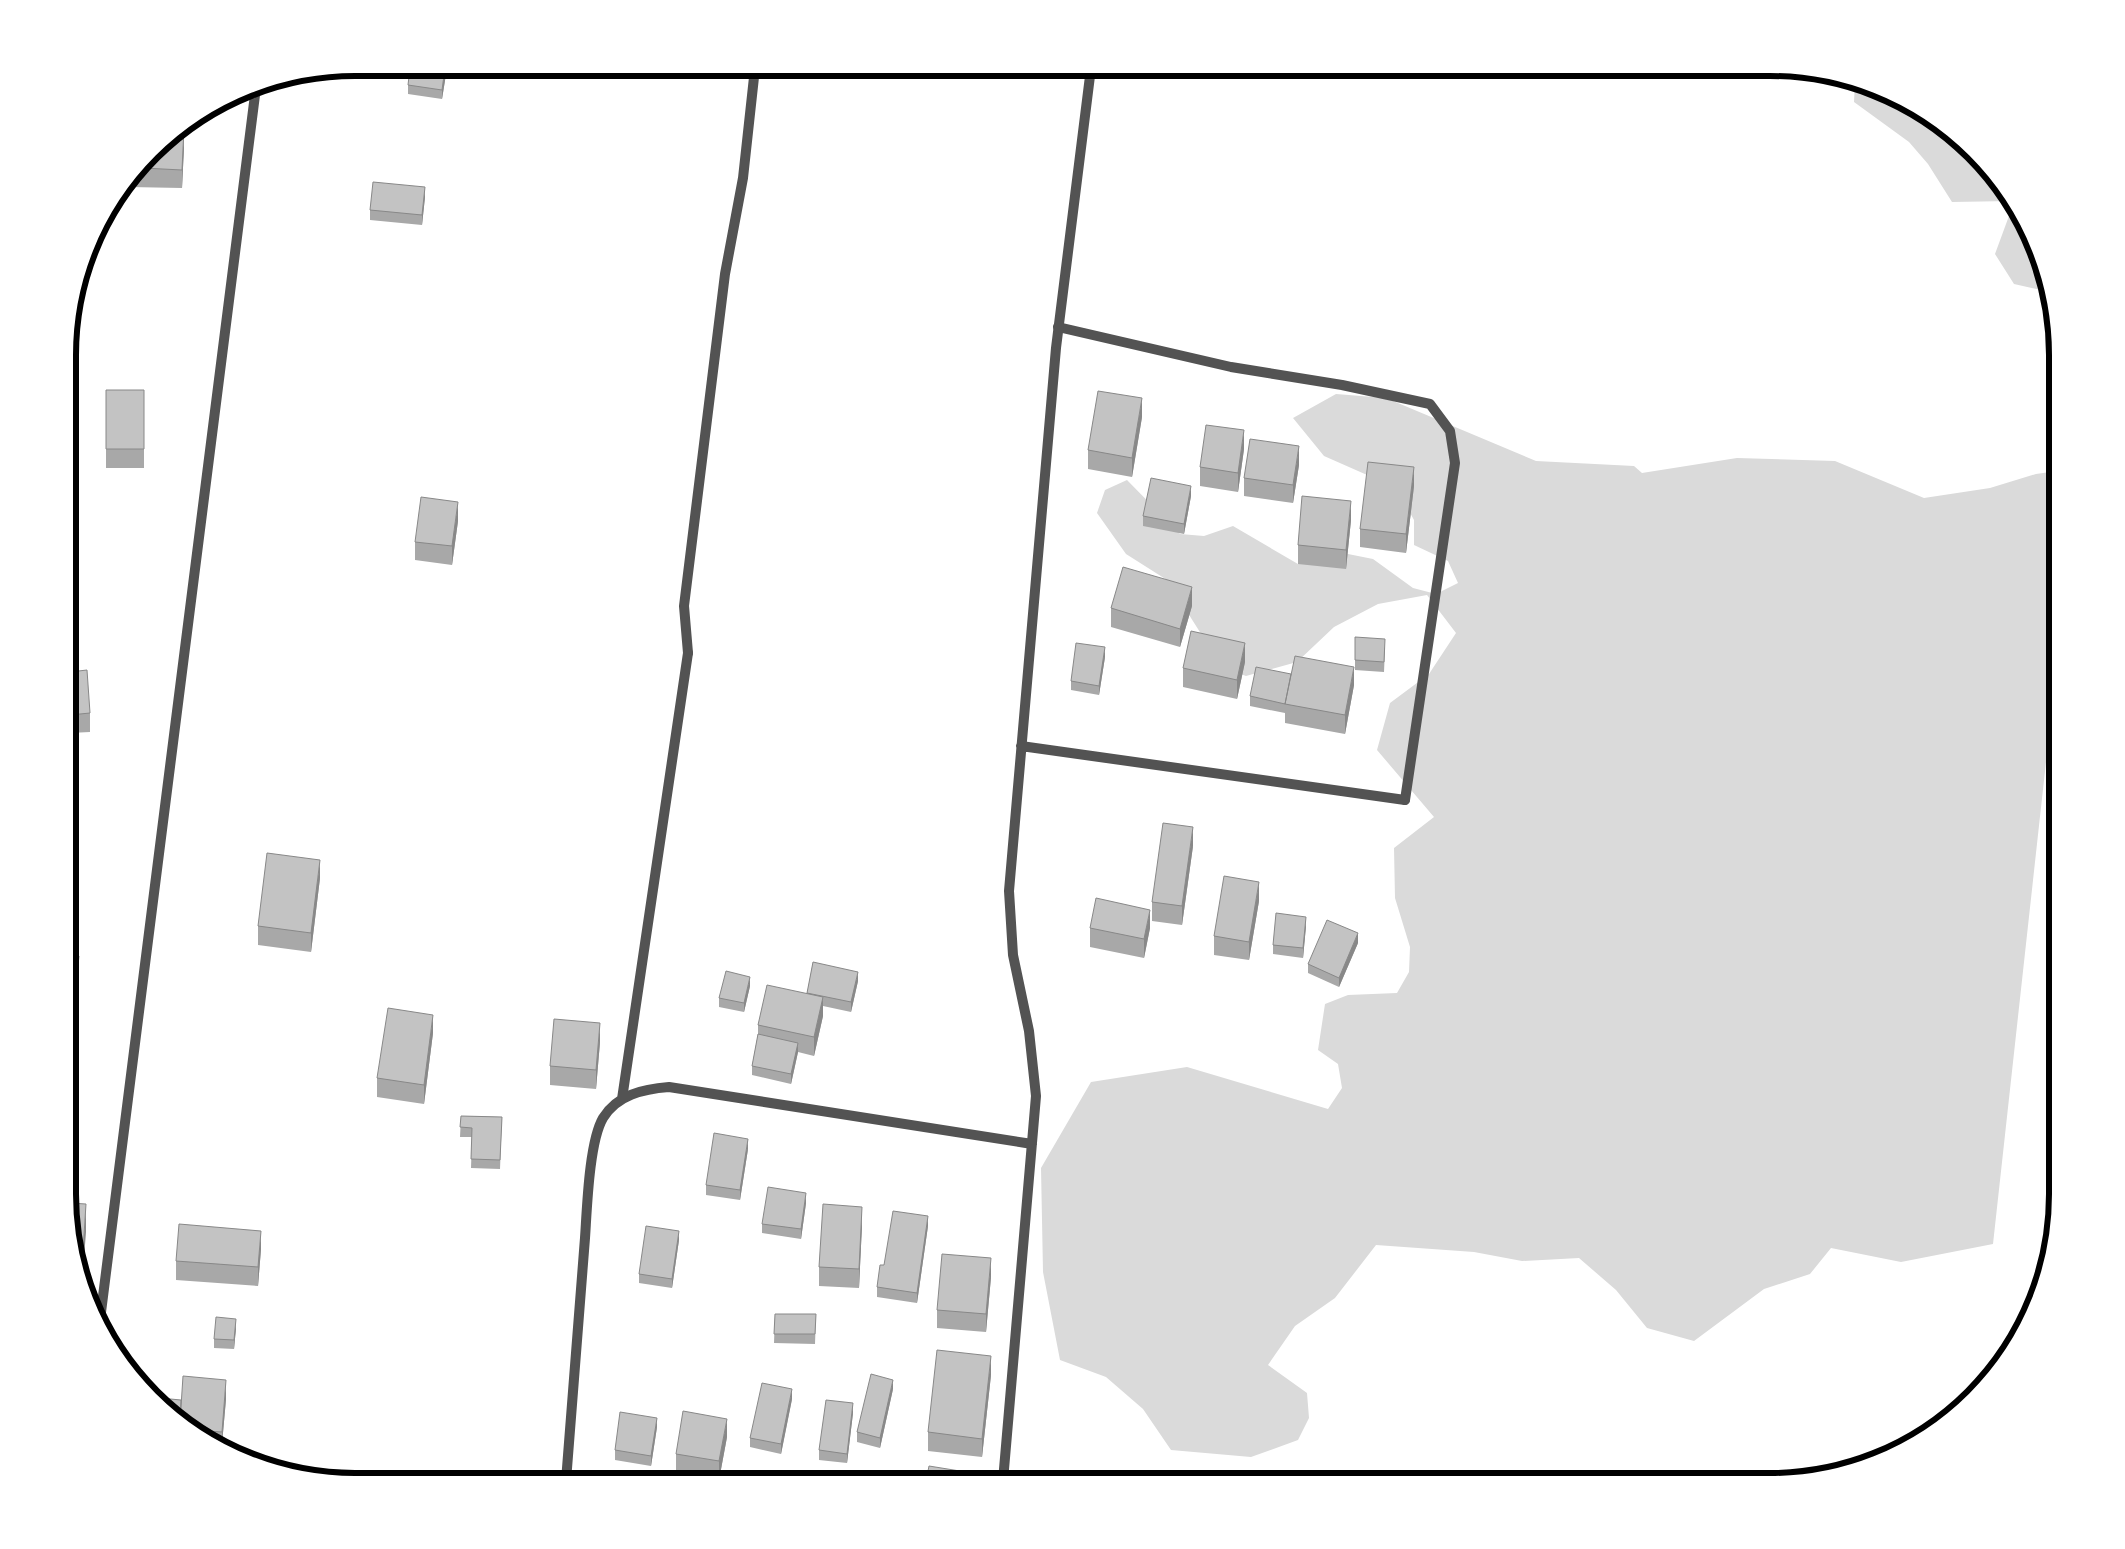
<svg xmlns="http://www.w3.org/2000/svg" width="2125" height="1549" viewBox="0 0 2125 1549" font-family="'Open Sans',sans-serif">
	<rect width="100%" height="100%" fill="#fff"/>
	<path fill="#dadada" d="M 1855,82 L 1862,83 L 1945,127 L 1998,180 L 2011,201 L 1952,202 L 1928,164 L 1909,142 L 1854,102 Z
		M 2013,205 L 2028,228 L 2045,291 L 2014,284 L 1995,254 Z
		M 1336,394 L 1386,398 L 1536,461 L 1634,466 L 1642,473 L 1737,458 L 1835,461 L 1924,498 L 1990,488 L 2036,474 L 2057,471 L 2057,662 L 1993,1244 L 1901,1262 L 1831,1248 L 1810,1274 L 1764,1289 L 1694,1341 L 1647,1328 L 1616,1290 L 1579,1258 L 1522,1261 L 1474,1252 L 1376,1245 L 1335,1298 L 1295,1326 L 1268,1365 L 1307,1393 L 1309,1418 L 1298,1440 L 1251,1457 L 1171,1450 L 1143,1409 L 1106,1377 L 1060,1360 L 1043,1272 L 1041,1168 L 1091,1082 L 1187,1067 L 1328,1109 L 1342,1088 L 1338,1064 L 1318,1050 L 1325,1004 L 1348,995 L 1397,993 L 1409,972 L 1410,947 L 1395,898 L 1394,848 L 1434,817 L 1377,750 L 1390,703 L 1429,674 L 1456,633 L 1427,595 L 1378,604 L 1334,627 L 1297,662 L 1246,676 L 1222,667 L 1167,580 L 1126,554 L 1097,513 L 1105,490 L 1127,480 L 1180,534 L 1204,536 L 1233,526 L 1298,564 L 1348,554 L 1373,559 L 1413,588 L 1436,594 L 1458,583 L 1448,561 L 1414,545 L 1414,520 L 1402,498 L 1383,482 L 1324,456 L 1293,418 Z"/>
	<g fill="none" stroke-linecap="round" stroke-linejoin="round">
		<path stroke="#535353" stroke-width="10" d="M 1058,327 L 1231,367 L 1342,385 L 1430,404 L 1450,431 L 1455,463 L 1405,800
			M 688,653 L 684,606 L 725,274 L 743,178 L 755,68"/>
		<path stroke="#535353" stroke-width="10" d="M 1021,746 L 1405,800
			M 622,1099 L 688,653
			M 100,1320 L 256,87
			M 566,1481 C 572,1400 579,1319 585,1238 C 587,1209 589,1142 603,1118 C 617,1095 643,1089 669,1087 L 1032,1144
			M 1003,1481 L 1036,1096 L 1029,1031 L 1013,955 L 1009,891 L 1056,348 L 1091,68"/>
	</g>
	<path fill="#a8a8a8" d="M 447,68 L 442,99 L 408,94 L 408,85 Z
		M 165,139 L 184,147 L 182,188 L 129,187 Z
		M 425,197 L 422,225 L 370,220 L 370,210 Z
		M 106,390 L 144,390 L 144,468 L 106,468 Z
		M 1142,417 L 1132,477 L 1088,469 L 1088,450 Z
		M 1244,449 L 1238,492 L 1200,486 L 1200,467 Z
		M 1299,465 L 1293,503 L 1244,496 L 1244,478 Z
		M 1414,486 L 1406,553 L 1360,547 L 1360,529 Z
		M 1191,496 L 1184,534 L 1143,526 L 1143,516 Z
		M 1351,520 L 1346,569 L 1298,564 L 1298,545 Z
		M 458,521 L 452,565 L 415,560 L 415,542 Z
		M 1192,606 L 1180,647 L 1111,627 L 1111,608 Z
		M 1355,637 L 1385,648 L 1384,672 L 1355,670 Z
		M 1105,657 L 1099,695 L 1071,690 L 1071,681 Z
		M 1245,662 L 1237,699 L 1183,687 L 1183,668 Z
		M 70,672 L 90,713 L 90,732 L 70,733 Z
		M 1291,674 L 1354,685 L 1345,734 L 1285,723 L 1285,713 L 1250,706 L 1250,696 Z
		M 1193,846 L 1182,925 L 1152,921 L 1152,902 Z
		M 320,878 L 311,952 L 258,945 L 258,926 Z
		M 1259,901 L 1249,960 L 1214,955 L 1214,936 Z
		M 1306,926 L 1303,958 L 1273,954 L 1273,945 Z
		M 1090,928 L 1150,928 L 1144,958 L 1090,947 Z
		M 1358,943 L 1339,987 L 1308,973 L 1308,964 Z
		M 70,955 L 79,965 L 76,994 L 70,993 Z
		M 813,962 L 858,981 L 851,1012 L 823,1006 L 823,1016 L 814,1056 L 798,1052 L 791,1084 L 752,1075 L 752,1066 L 758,1034 L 758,1025 L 807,994 Z
		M 750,986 L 744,1012 L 719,1007 L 719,998 Z
		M 433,1033 L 424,1104 L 377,1097 L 377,1078 Z
		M 600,1042 L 596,1089 L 550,1085 L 550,1066 Z
		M 461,1116 L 502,1117 L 500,1169 L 471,1168 L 472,1137 L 460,1137 Z
		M 748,1149 L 740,1200 L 706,1195 L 706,1185 Z
		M 806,1203 L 801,1239 L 762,1233 L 762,1224 Z
		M 862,1225 L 859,1288 L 819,1286 L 819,1267 Z
		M 928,1226 L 917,1303 L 877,1297 L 877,1287 L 884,1265 Z
		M 679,1240 L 672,1288 L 639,1283 L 639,1274 Z
		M 261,1249 L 258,1286 L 176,1280 L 176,1261 Z
		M 991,1277 L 986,1332 L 937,1328 L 937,1310 Z
		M 775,1314 L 816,1314 L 815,1344 L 774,1343 Z
		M 236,1328 L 234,1349 L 214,1348 L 214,1339 Z
		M 991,1375 L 982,1457 L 928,1451 L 928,1432 Z
		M 893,1389 L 880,1448 L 857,1442 L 857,1432 Z
		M 226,1399 L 222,1444 L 180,1422 L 181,1400 Z
		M 792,1399 L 781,1454 L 750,1447 L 750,1438 Z
		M 853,1413 L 847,1463 L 819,1460 L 819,1450 Z
		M 657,1427 L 651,1466 L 615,1460 L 615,1450 Z
		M 727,1437 L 719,1480 L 676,1472 L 676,1454 Z"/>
	<path fill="#888" d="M 445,68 L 447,68 L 442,99 L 442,90 Z
		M 184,128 L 184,147 L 182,188 L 182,170 Z
		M 425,187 L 425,197 L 422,225 L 422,215 Z
		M 1142,398 L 1142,417 L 1132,477 L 1132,458 Z
		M 1244,430 L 1244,449 L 1238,492 L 1238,473 Z
		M 1299,446 L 1299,465 L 1293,503 L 1293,485 Z
		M 1414,467 L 1414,486 L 1406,553 L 1406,534 Z
		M 1191,486 L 1191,496 L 1184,534 L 1184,524 Z
		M 1351,501 L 1351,520 L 1346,569 L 1346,550 Z
		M 458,502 L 458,521 L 452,565 L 452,546 Z
		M 1192,587 L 1192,606 L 1180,647 L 1180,629 Z
		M 1245,643 L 1245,662 L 1237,699 L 1237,680 Z
		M 1105,647 L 1105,657 L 1099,695 L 1099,686 Z
		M 1354,667 L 1354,685 L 1345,734 L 1345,715 Z
		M 1193,827 L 1193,846 L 1182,925 L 1182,906 Z
		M 320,860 L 320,878 L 311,952 L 311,933 Z
		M 1259,882 L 1259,901 L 1249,960 L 1249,942 Z
		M 1150,910 L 1150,928 L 1144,958 L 1144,939 Z
		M 1306,917 L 1306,926 L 1303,958 L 1303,948 Z
		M 1358,933 L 1358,943 L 1339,987 L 1339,978 Z
		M 79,956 L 79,965 L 76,994 L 76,984 Z
		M 858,972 L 858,981 L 851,1012 L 851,1002 Z
		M 750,977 L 750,986 L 744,1012 L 744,1003 Z
		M 823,997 L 823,1016 L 814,1056 L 814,1037 Z
		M 433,1015 L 433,1033 L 424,1104 L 424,1085 Z
		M 600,1023 L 600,1042 L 596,1089 L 596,1070 Z
		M 798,1043 L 798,1052 L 791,1084 L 791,1074 Z
		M 748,1139 L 748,1149 L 740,1200 L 740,1190 Z
		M 806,1193 L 806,1203 L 801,1239 L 801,1229 Z
		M 86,1204 L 86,1232 L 83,1271 L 82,1266 Z
		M 862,1207 L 862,1225 L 859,1288 L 859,1269 Z
		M 928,1216 L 928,1226 L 917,1303 L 917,1293 Z
		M 261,1231 L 261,1249 L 258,1286 L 258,1267 Z
		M 679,1231 L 679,1240 L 672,1288 L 672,1279 Z
		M 991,1258 L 991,1277 L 986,1332 L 986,1314 Z
		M 236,1319 L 236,1328 L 234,1349 L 234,1340 Z
		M 991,1356 L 991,1375 L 982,1457 L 982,1439 Z
		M 226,1380 L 226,1399 L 222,1444 L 222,1432 Z
		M 893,1380 L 893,1389 L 880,1448 L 880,1438 Z
		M 792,1389 L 792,1399 L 781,1454 L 781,1444 Z
		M 853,1403 L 853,1413 L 847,1463 L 847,1454 Z
		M 657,1418 L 657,1427 L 651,1466 L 651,1456 Z
		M 727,1419 L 727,1437 L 719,1480 L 719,1461 Z"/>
	<path fill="#c3c3c3" stroke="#888" d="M 410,68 L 445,68 L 442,90 L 408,85 Z
		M 183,128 L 184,128 L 182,170 L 143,168 L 165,139 Z
		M 373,182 L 425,187 L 422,215 L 370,210 Z
		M 106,390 L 144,390 L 144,449 L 106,449 Z
		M 1098,391 L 1142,398 L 1132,458 L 1088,450 Z
		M 1206,425 L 1244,430 L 1238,473 L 1200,467 Z
		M 1250,439 L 1299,446 L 1293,485 L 1244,478 Z
		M 1368,462 L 1414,467 L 1406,534 L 1360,529 Z
		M 1151,478 L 1191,486 L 1184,524 L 1143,516 Z
		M 1302,496 L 1351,501 L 1346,550 L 1298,545 Z
		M 421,497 L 458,502 L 452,546 L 415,542 Z
		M 1123,567 L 1192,587 L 1180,629 L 1111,608 Z
		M 1191,631 L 1245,643 L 1237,680 L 1183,668 Z
		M 1355,637 L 1385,639 L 1384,662 L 1355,660 Z
		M 1076,643 L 1105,647 L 1099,686 L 1071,681 Z
		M 1295,656 L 1354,667 L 1345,715 L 1285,704 Z
		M 1256,667 L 1291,674 L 1285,704 L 1250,696 Z
		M 87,670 L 90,713 L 70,715 L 70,672 Z
		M 1163,823 L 1193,827 L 1182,906 L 1152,902 Z
		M 267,853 L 320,860 L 311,933 L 258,926 Z
		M 1224,876 L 1259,882 L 1249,942 L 1214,936 Z
		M 1096,898 L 1150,910 L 1144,939 L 1090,928 Z
		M 1276,913 L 1306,917 L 1303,948 L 1273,945 Z
		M 1327,920 L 1358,933 L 1339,978 L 1308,964 Z
		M 70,955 L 79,956 L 76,984 L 70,984 Z
		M 813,962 L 858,972 L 851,1002 L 807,993 Z
		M 726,971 L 750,977 L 744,1003 L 719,998 Z
		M 767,985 L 823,997 L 814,1037 L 758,1025 Z
		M 388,1008 L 433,1015 L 424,1085 L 377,1078 Z
		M 554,1019 L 600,1023 L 596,1070 L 550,1066 Z
		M 758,1034 L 798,1043 L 791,1074 L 752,1066 Z
		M 461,1116 L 502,1117 L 500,1160 L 471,1159 L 472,1128 L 460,1127 Z
		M 714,1133 L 748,1139 L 740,1190 L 706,1185 Z
		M 768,1187 L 806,1193 L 801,1229 L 762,1224 Z
		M 70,1203 L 86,1204 L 82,1266 L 70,1231 Z
		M 823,1204 L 862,1207 L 859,1269 L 819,1267 Z
		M 893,1211 L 928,1216 L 917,1293 L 877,1287 L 880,1265 L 884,1265 Z
		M 179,1224 L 261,1231 L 258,1267 L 176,1261 Z
		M 646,1226 L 679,1231 L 672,1279 L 639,1274 Z
		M 942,1254 L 991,1258 L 986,1314 L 937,1310 Z
		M 775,1314 L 816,1314 L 815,1334 L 774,1334 Z
		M 216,1317 L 236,1319 L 234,1340 L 214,1339 Z
		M 937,1350 L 991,1356 L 982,1439 L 928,1432 Z
		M 871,1374 L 893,1380 L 880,1438 L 857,1432 Z
		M 183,1376 L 226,1380 L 222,1432 L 195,1430 L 180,1422 Z
		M 762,1383 L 792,1389 L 781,1444 L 750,1438 Z
		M 160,1398 L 181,1400 L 180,1422 Z
		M 826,1400 L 853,1403 L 847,1454 L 819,1450 Z
		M 683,1411 L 727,1419 L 719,1461 L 676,1454 Z
		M 620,1412 L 657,1418 L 651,1456 L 615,1450 Z
		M 929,1466 L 966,1472 L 964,1481 L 926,1481 Z"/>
	<path d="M0 0H2125V1549H0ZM355 76H1770A279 279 0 0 1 2049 355V1194A279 279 0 0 1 1770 1473H355A279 279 0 0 1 76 1194V355A279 279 0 0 1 355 76Z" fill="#fff" fill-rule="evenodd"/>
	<path fill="none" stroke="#000" stroke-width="6" d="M355 76H1770A279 279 0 0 1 2049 355V1194A279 279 0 0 1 1770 1473H355A279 279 0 0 1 76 1194V355A279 279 0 0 1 355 76Z"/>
</svg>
